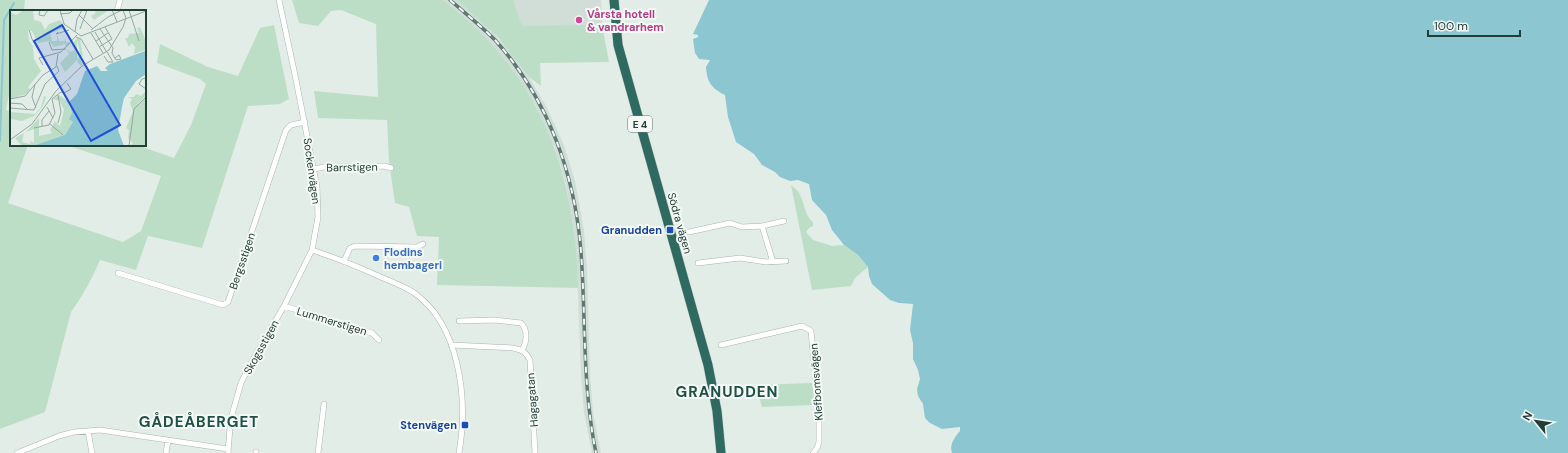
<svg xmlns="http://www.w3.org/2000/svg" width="1568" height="453" viewBox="0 0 1568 453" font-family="'DM Sans',sans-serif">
	<rect width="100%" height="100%" fill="#e3ede8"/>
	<path fill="#d1ddd7" d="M 443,0 L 457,0 L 488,27 L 508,49 L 529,77 L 545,104 L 564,145 L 575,181 L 584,230 L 587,269 L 590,374 L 593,412 L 601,453 L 592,453 L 584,413 L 581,375 L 577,269 L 574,231 L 566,184 L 555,148 L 537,108 L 512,69 L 482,34 Z
		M 504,0 L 601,0 L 603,29 L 540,62 Z"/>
	<path fill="#bcdec6" d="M 0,0 L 25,0 L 24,11 L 11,11 L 11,85 L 6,110 L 11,112 L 11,145 L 28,145 L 8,203 L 123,242 L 141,231 L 161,176 L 69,146 L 137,145 L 174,158 L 191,125 L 206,84 L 200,79 L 157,63 L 160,44 L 208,67 L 238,76 L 260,28 L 274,25 L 289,99 L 280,104 L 248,106 L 202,248 L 148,236 L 136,270 L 100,260 C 92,279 83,295 71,312 L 45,412 L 0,429 Z
		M 292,0 L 443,0 C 460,14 478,28 492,45 C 555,114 576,197 578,288 L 437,285 L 439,237 L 417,236 L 409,207 L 395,203 L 389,162 L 387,120 L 318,118 L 314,91 L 378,97 L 376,24 L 341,10 L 331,11 L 318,26 L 299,23 Z
		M 457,0 L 513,0 L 522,26 L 602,25 L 609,62 L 540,63 L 541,86 L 529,77 L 498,37 Z
		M 791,185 C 794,188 799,191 800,195 C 805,204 804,215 813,222 L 813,226 L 809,228 L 806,232 L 813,240 L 832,246 L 844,245 L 858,255 L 868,267 L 855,278 L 851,286 L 812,290 Z
		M 812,383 L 815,405 L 762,407 L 756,385 Z"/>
	<path fill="#8bc6d1" d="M 709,0 L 1568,0 L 1568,453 L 952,453 C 949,444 955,437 960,431 L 960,427 L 942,429 L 930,423 L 925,418 L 923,404 L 918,396 L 917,389 L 920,379 L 918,370 L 913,359 L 913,343 L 910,330 L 913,304 L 899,303 L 890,300 L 872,284 L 869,276 L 868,267 L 858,255 L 844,245 L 832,230 L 826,215 L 812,200 L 809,184 L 798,180 L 790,181 L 780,177 L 775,172 L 762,165 L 754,154 L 736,142 L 728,117 L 725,95 C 711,88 707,82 706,67 L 710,60 L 699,59 L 695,53 L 693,39 L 698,37 L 698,35 L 693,34 Z"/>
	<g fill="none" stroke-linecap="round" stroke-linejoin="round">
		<path stroke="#8bc6d1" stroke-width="2" d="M 0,141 L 4,20 L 14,3"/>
		<g stroke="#a6b5af" stroke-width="6">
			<path id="street" d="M 117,11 L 120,0
				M 314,169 L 324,167 L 384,166 L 391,168
				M 762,226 L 773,262
				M 689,232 L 730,223 L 742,227 L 762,226 L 784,221
				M 312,250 C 336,258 359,267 383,278 C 393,282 403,286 413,292 C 461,325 468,401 459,453
				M 344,261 L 350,248 L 355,246 L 417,247 L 423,244
				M 698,263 L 740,258 L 766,262 L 786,261
				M 118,273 L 223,305 L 228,302 L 286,130 L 291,125 L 305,122
				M 284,306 L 372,333 L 379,340
				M 459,321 L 495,320 L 521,323 C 528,330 527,342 522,350
				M 451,345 L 513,348 C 522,350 526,352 530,360 L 535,453
				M 721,345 L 802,326 L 811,331 L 819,414 L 819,442 L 817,448 L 813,453
				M 88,431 L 92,453
				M 17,453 L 59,436 L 74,432 L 100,430 L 228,449
				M 166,453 L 168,441
				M 228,453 L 230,427 L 233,411 L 241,383 L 250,365 L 284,306 L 312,250 L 318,217 L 317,187 L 295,75 L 279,0
				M 256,453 L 256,452
				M 318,453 L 324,404"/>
		</g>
		<g stroke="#c1c9c7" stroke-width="10">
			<path id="highway" d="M 614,0 L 618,45 L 708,365 L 717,411 L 721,453"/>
		</g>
		<use href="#street" stroke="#fff" stroke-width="5"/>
		<use href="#highway" stroke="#2e6a5f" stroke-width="9"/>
		<g stroke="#5d7972" stroke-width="3.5">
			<path id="rail" d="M 450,0 C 465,13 481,26 495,40 C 548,99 575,174 581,252 C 586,320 582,385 596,453"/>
		</g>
		<use href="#rail" stroke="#f4f9f6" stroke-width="2" stroke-dasharray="6" stroke-linecap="butt"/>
	</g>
	<circle fill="#d1479c" stroke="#f4f9f6" stroke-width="1.5" cx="579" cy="20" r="4"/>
	<g fill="#1a4fb4" stroke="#f4f9f6" stroke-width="1.5">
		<rect x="666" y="226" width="8" height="8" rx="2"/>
		<rect x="461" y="421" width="8" height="8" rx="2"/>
	</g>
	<circle fill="#3f7fe0" stroke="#f4f9f6" stroke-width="1.5" cx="376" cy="258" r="4"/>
	<g text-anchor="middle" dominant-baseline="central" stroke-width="4" stroke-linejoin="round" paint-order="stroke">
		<rect fill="#f4f9f6" stroke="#627670" stroke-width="1" x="628" y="116" width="24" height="16" rx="3"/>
		<g font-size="10" font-weight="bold" fill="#233e37">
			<text x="640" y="124">E 4</text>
		</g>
		<g font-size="11" font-weight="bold" fill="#b23c85" stroke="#f4f9f6" text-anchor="start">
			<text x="587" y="14">Vårsta hotell<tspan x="587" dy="13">&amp; vandrarhem</tspan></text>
		</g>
		<g font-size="11" fill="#233e37" stroke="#f4f9f6">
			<text transform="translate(352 167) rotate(-1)">Barrstigen</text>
			<text transform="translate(312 171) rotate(82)">Sockenvägen</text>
			<text transform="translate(680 223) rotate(74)">Södra vägen</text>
			<text transform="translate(242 261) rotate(-71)">Bergsstigen</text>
			<text transform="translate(332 321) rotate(17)">Lummerstigen</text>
			<text transform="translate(261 347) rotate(-61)">Skogsstigen</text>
			<text transform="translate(816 382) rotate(-94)">Klefbomsvägen</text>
			<text transform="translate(532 400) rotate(-94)">Hagagatan</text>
		</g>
		<g font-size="11" font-weight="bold" fill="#164399" stroke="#f4f9f6" text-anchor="end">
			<text x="662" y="230">Granudden</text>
			<text x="457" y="425">Stenvägen</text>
		</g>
		<g font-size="11" font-weight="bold" fill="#366cbe" stroke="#f4f9f6" text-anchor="start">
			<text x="384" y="252">Flodins<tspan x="384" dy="13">hembageri</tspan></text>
		</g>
		<g font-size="15" font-weight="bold" letter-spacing="1" fill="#1e5045" stroke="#f4f9f6">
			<text x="727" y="392">GRANUDDEN</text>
			<text x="199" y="422">GÅDEÅBERGET</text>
		</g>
	</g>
	<g transform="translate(10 10)">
		<rect width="136" height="136" fill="#e3ede8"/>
		<path d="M 14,0 L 23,0 L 24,10 L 31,12 L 35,20 L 39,14 L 50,10 L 54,16 L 40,23 L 42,31 L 47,31 L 47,24 L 49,31 L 55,31 L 56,26 L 56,32 L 61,33 L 57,37 L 55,34 L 44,37 L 39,31 L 28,33 L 22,21 L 18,20 L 19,31 L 23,36 L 24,49 L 31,61 L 18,77 L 20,80 L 16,84 L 0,89 L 0,2 L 6,5 ZM 84,0 L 99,0 L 84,10 L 81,6 L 86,3 ZM 130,17 L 136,31 L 135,40 L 124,44 L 125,37 L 122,33 L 119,37 L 115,28 L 118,28 L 119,24 L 129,23 L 127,18 ZM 67,28 L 70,29 L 73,46 L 70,49 L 73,54 L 71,56 L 67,52 L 70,42 L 67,30 L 67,50 L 55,62 L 50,53 L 59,44 L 57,39 L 60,42 L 65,40 L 62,35 ZM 136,81 L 136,86 L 125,96 L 136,88 L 136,136 L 120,136 L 123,133 L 118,128 L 119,120 L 116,118 L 123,101 L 120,93 L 122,89 L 118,87 L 124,87 L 126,84 L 131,86 ZM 49,85 L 59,92 L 62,103 L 59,109 L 63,112 L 54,127 L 23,136 L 12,136 L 5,128 L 16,122 L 29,108 L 29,126 L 42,123 L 40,120 L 45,111 L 50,116 L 54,100 L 50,91 L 43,89 ZM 24,119 L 24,133 L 21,131 L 20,134 L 12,132 L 14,123 ZM 34,86 L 36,87 L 33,96 L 24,106 L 12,111 L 0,109 L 0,102 L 25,104 L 31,97 Z" fill="#bcdec6" fill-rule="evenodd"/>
		<path d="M 136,38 L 136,64 L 126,71 L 114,88 L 112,97 L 108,120 L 114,136 L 23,136 L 55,125 L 63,112 L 59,109 L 62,103 L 59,92 L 67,84 L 75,61 L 87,56 L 91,61 L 98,61 L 95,58 L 100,54 L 135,41 Z" fill="#8bc6d1"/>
		<path fill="none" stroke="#8bc6d1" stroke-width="2" d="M 34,25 L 53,16"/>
		<path fill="none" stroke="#96a7a1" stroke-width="1" d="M 30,0 L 29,5 L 34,6 L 38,0M 50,0 L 54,14 L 71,26 L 136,1M 102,0 L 107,12M 119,0 L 129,31M 50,4 L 60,3 L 63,0M 69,5 L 83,19M 70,19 L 77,0M 90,19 L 103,38 L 102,43 L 103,45 L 106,50 L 111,49 L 109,45 L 105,48M 19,20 L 22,29 L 32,46M 81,20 L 98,7 L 112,0M 48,22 L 46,24 L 59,20M 65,22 L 67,9 L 72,0M 85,22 L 96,41M 81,23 L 93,43M 66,27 L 71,29 L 83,49M 86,31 L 98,23M 39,32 L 42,40 L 56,39M 89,37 L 102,29 L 95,17M 94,46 L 98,52 L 103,52 L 97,42M 33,55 L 29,48 L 51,42 L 67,25M 136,68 L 132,69 L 129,74 L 136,79M 25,74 L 22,87 L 26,98M 48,85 L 51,102 L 48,113M 0,89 L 15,86 L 33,65 L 46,57 L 48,44M 0,93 L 12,94 L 18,100M 37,97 L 43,108M 0,98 L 24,100 L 35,74 L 49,61 L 47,56M 40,114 L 53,125M 32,117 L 32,110 L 39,101M 24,118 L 39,115 L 45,103 L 42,89 L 51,82 L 54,83 L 61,79 L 57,73M 0,130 L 22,114 L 46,81 L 72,56 L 99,40 L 113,17 L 116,8 L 113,0M 119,136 L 124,99 L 136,87"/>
		<path fill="#1d4ed8" fill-opacity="0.15" stroke="#1d4ed8" stroke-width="2" d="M 52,15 L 110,115 L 81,131 L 24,31 Z"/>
		<rect width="136" height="136" fill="none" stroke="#233e37" stroke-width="2"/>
	</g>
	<g transform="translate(1536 421) rotate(300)" stroke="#f4f9f6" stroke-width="3" paint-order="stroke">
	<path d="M0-3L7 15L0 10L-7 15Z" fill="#233e37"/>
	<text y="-6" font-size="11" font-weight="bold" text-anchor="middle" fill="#233e37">N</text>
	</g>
	<path d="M1428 30v6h92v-6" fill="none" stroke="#233e37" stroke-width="2"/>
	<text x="1434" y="30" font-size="12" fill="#233e37" stroke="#f4f9f6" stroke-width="3" paint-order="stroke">100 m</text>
</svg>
